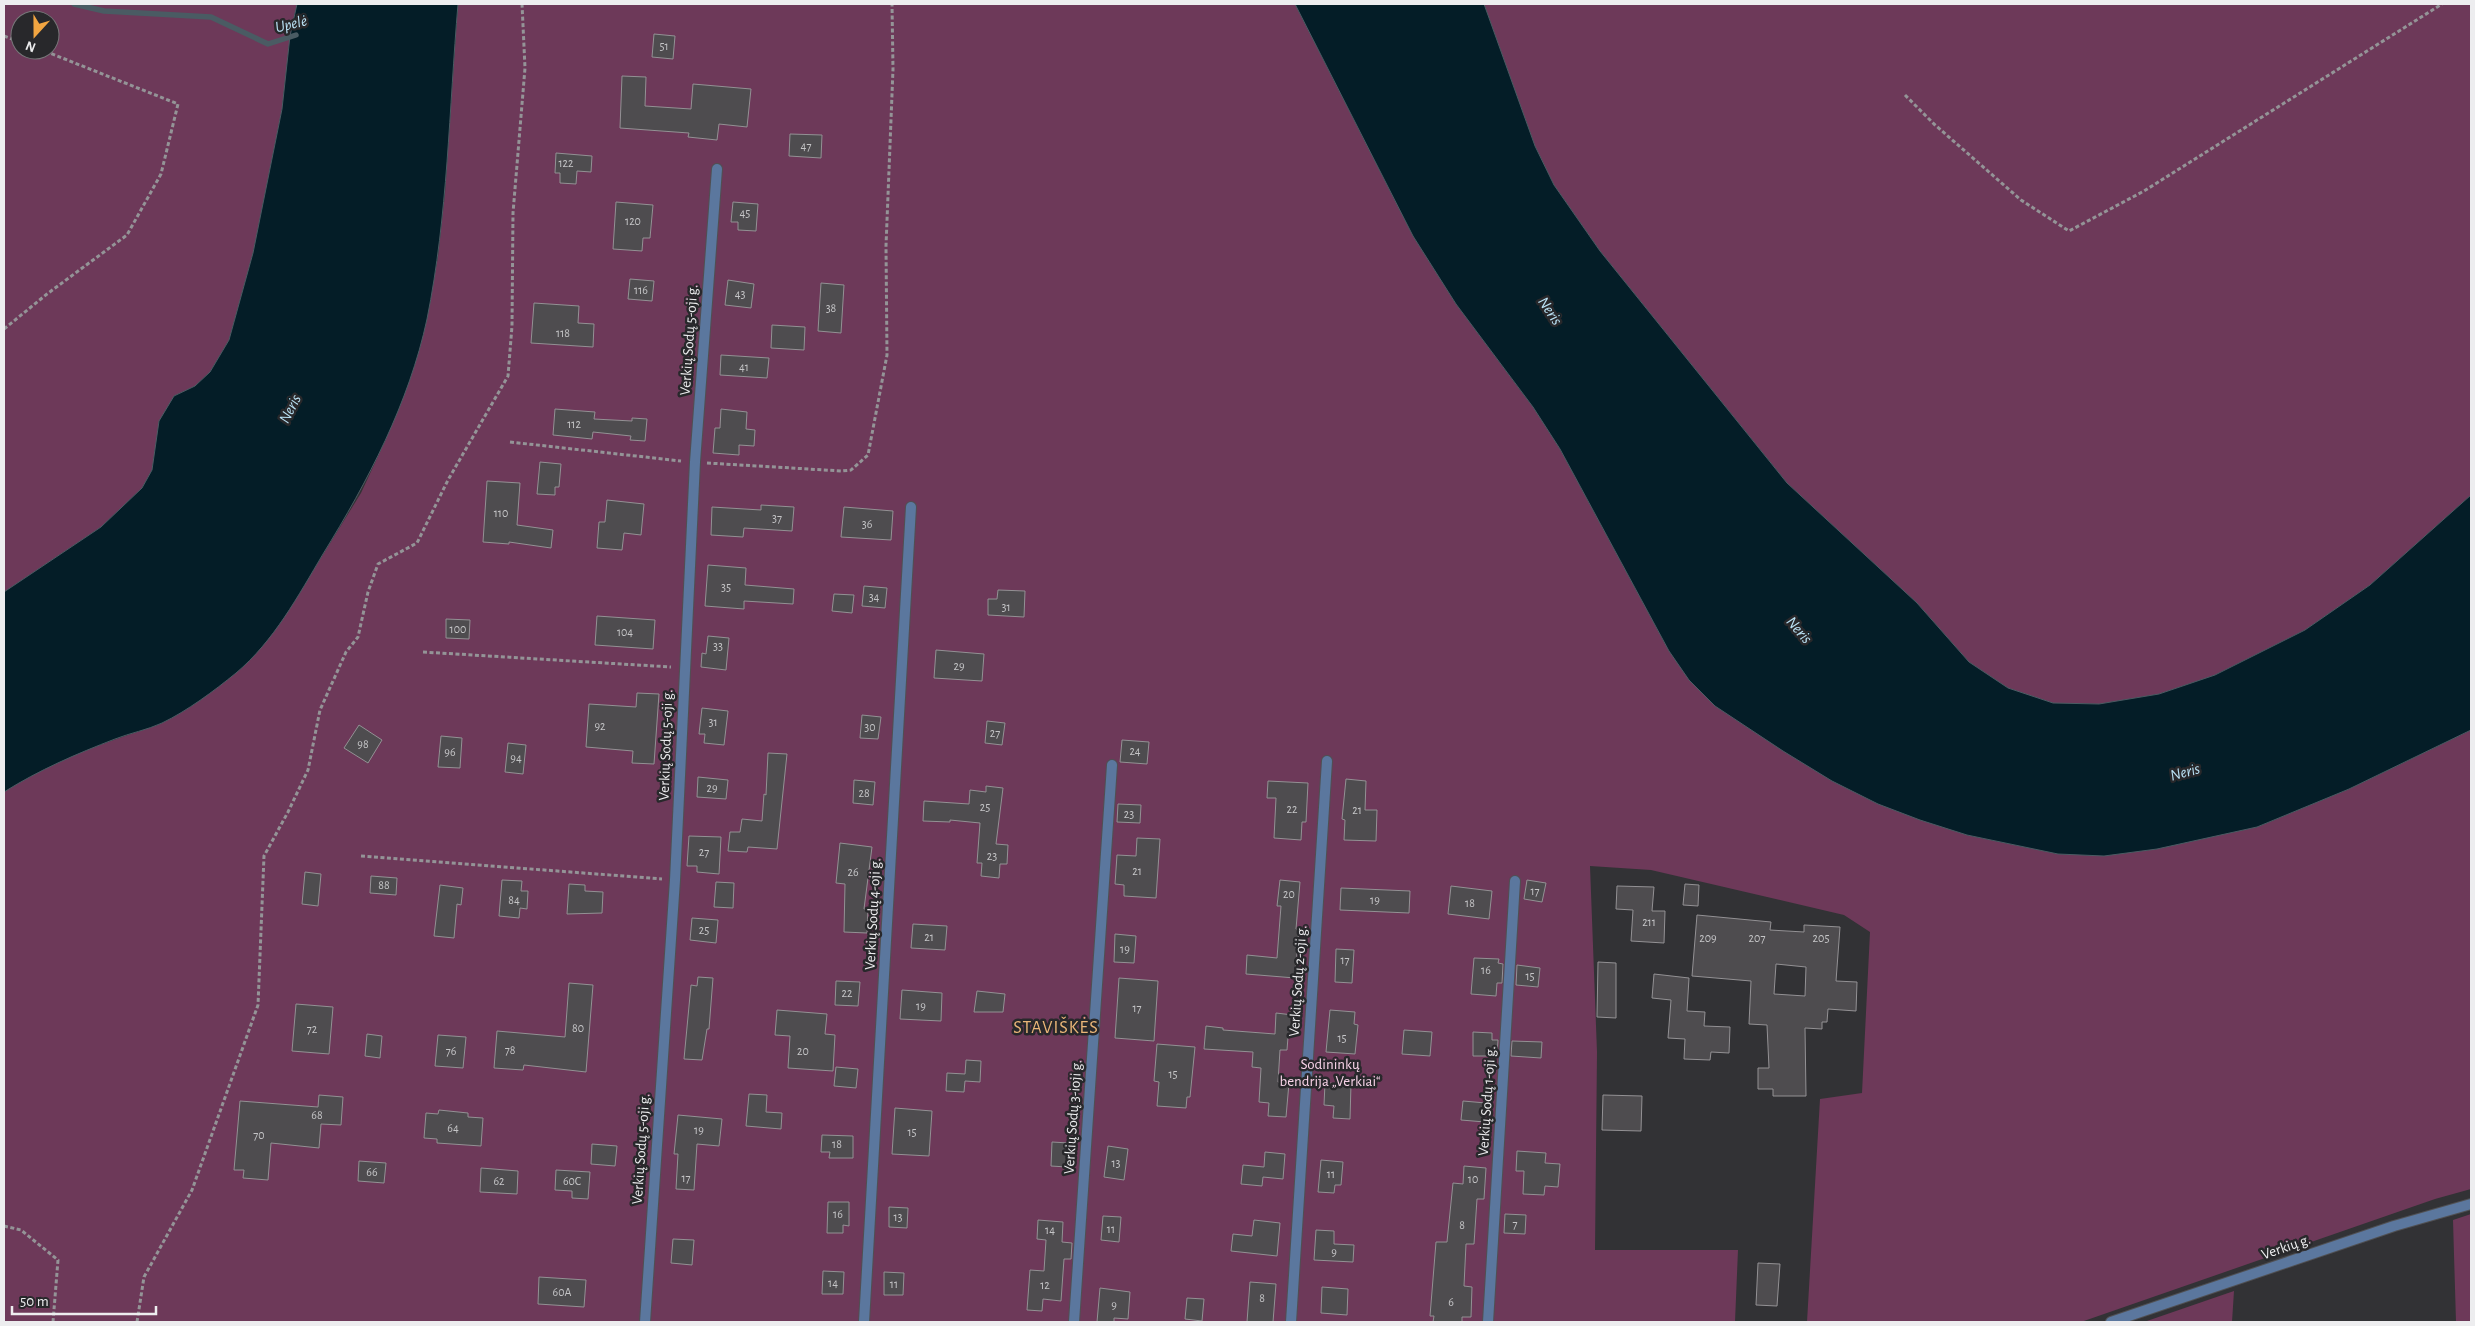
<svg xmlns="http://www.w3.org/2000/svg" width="2475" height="1326" viewBox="0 0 2475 1326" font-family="'Alegreya Sans',sans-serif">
	<rect width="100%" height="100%" fill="#323235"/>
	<path fill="#6d3959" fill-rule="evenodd" d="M 4,4 L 297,4 L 290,36 L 282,109 L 253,253 L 229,340 L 210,372 L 195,386 L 174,396 L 155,450 L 152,470 L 142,488 L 101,527 L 4,592 ZM 20,20 L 50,20 L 50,50 L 20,50 Z
		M 458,4 L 1295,4 L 1413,236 L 1456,304 L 1533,407 L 1560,449 L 1669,651 L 1967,835 L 2058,854 L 2257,827 L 2349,789 L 2471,730 L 2471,1189 L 2435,1199 L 2081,1322 L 1807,1322 L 1820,1099 L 1862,1093 L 1870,932 L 1844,915 L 1651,870 L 1590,866 L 1597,1052 L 1595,1250 L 1738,1250 L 1735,1322 L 4,1322 L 4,792 L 29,776 L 74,754 L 162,723 L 236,673 L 290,608 L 361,493 L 386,439 L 426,322 L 438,257 L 445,194 Z
		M 1484,4 L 2471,4 L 2471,495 L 2370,585 L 2305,630 L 2215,675 L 2159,694 L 2099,704 L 2053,703 L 2008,688 L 1969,662 L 1917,603 L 1787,483 L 1600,251 L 1554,185 L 1535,146 Z
		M 2471,1214 L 2471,1322 L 2456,1322 L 2453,1220 Z
		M 2234,1291 L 2232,1322 L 2144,1322 Z"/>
	<path fill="#041d27" stroke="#4a5b63" d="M 297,4 L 458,4 C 449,109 448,215 427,319 C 409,403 368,481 323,554 C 298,596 274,641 236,673 C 214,691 187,711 162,723 C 147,730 130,733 115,739 C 76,754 39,770 4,792 L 4,592 L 101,527 L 142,488 L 152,470 L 159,421 L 174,396 L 195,386 L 210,372 L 229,340 L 253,253 L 282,109 L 290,36 Z
		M 1295,4 L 1484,4 L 1535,146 L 1554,185 L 1600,251 L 1787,483 L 1917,603 L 1969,662 L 2008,688 L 2053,703 L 2099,704 L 2159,694 L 2215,675 L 2305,630 L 2370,585 L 2471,495 L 2471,730 L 2349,789 L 2257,827 L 2157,849 L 2104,856 L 2058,854 L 1967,835 L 1920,820 L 1878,804 L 1832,781 L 1783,751 L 1715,706 L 1689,680 L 1669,651 L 1560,449 L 1533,407 L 1456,304 L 1413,236 Z"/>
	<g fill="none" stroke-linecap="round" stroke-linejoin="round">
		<path stroke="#4a5b63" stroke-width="5.5" d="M 74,4 L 104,11 L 211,17 L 268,44 L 296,35"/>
	</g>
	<path fill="#4e4c4f" stroke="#939194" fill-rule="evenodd" d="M 654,34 L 675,36 L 673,59 L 652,57 Z
		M 622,76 L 646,77 L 645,106 L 691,109 L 693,84 L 751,89 L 747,127 L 719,124 L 717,140 L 688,137 L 689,133 L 620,128 Z
		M 790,134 L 822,135 L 821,158 L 789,156 Z
		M 556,153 L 592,156 L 591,172 L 577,171 L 576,184 L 560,183 L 560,173 L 555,173 Z
		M 616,202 L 653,205 L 650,238 L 643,238 L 642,251 L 613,249 Z
		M 733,202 L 758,204 L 756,231 L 738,230 L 738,222 L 731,222 Z
		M 630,279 L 654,281 L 652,301 L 628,299 Z
		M 728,280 L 754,284 L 751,308 L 725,305 Z
		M 821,283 L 844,285 L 841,333 L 818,331 Z
		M 534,303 L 579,306 L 578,323 L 594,324 L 593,347 L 531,343 Z
		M 772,325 L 805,327 L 804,350 L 771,348 Z
		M 721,355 L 769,358 L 767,378 L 720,375 Z
		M 555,409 L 595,412 L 594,419 L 632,421 L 632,418 L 647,419 L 645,441 L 630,440 L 631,436 L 593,432 L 592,439 L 553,435 Z
		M 721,409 L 747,412 L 746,429 L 755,430 L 754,446 L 739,445 L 739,455 L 713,453 L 715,428 L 720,428 Z
		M 540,462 L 561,464 L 559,487 L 555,487 L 555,495 L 537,494 Z
		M 487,481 L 520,483 L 517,525 L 553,530 L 551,548 L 509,542 L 509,544 L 483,542 Z
		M 607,500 L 644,504 L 641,535 L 624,533 L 622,550 L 597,548 L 599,522 L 605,522 Z
		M 761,505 L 794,507 L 792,531 L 744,528 L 743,537 L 711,535 L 712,507 L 761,510 Z
		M 844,507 L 893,511 L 891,540 L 841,537 Z
		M 708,565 L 746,568 L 745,585 L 794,589 L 793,604 L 744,601 L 744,609 L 705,606 Z
		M 864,586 L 887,588 L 885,608 L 862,606 Z
		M 998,590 L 1025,591 L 1024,617 L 988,615 L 988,599 L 997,599 Z
		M 834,594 L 854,595 L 852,613 L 832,611 Z
		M 597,616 L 655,620 L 653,649 L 595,645 Z
		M 446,619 L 470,620 L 469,639 L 446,638 Z
		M 708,636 L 729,638 L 726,670 L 701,667 L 702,653 L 706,654 Z
		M 936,650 L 984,654 L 982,681 L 934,678 Z
		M 637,693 L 659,694 L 654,764 L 632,763 L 633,751 L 586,747 L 589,704 L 636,707 Z
		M 702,708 L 728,711 L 724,745 L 704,743 L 705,734 L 699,734 Z
		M 862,715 L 881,717 L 878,739 L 860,738 Z
		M 987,721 L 1005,723 L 1002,745 L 985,743 Z
		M 359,725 L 382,740 L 368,763 L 344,748 Z
		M 441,736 L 462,738 L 460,768 L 438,767 Z
		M 1122,740 L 1149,742 L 1147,764 L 1120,762 Z
		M 508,743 L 526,745 L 523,774 L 505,772 Z
		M 768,753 L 787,754 L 777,849 L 748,847 L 747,852 L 728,851 L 730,832 L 740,832 L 742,819 L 762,821 L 764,794 L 766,795 Z
		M 698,777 L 728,780 L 726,799 L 697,797 Z
		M 1346,779 L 1366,781 L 1365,810 L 1377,810 L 1376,841 L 1344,840 L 1345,820 L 1342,819 Z
		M 854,780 L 875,782 L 873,805 L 853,803 Z
		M 1268,781 L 1308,783 L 1306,822 L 1302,822 L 1301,840 L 1274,838 L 1276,798 L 1267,798 Z
		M 986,786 L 1003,788 L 996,844 L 1008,845 L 1007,864 L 1000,864 L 999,878 L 981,876 L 982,863 L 977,863 L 980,823 L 950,820 L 950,822 L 923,821 L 924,801 L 969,804 L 970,790 L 986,792 Z
		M 1118,804 L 1141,805 L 1140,823 L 1117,822 Z
		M 689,836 L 721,837 L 719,874 L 697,872 L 697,866 L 687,866 Z
		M 1137,838 L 1160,839 L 1156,898 L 1124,896 L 1124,885 L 1115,884 L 1117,855 L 1136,856 Z
		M 840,843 L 872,847 L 864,909 L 868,909 L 867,933 L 844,932 L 845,884 L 836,883 Z
		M 305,872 L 321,874 L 318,906 L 302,904 Z
		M 371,876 L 397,878 L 396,895 L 370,893 Z
		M 502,880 L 522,881 L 521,891 L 528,891 L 527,909 L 520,908 L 519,918 L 499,916 Z
		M 1280,880 L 1300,882 L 1296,929 L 1299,929 L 1295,978 L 1246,974 L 1247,955 L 1277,958 L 1281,906 L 1277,906 Z
		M 1527,880 L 1546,883 L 1542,902 L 1524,899 Z
		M 716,882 L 734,883 L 733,908 L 714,907 Z
		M 569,884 L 585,885 L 585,891 L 603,892 L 602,913 L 567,914 Z
		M 1685,884 L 1699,885 L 1698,906 L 1683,905 Z
		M 440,885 L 463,888 L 461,905 L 457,904 L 454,938 L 434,936 Z
		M 1451,886 L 1492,891 L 1489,919 L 1448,914 Z
		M 1617,886 L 1654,887 L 1652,911 L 1665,911 L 1664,943 L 1631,941 L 1633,910 L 1616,909 Z
		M 1341,888 L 1410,891 L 1409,913 L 1340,910 Z
		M 1697,915 L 1771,922 L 1770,930 L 1804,932 L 1804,925 L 1840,927 L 1836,981 L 1857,982 L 1856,1011 L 1828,1009 L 1827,1022 L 1822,1022 L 1822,1029 L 1805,1028 L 1806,1096 L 1773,1096 L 1773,1089 L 1758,1089 L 1758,1068 L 1769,1068 L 1767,1025 L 1749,1024 L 1751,981 L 1692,976 ZM 1776,964 L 1806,967 L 1805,996 L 1774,994 Z
		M 692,918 L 718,920 L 716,943 L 690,940 Z
		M 913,924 L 947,926 L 945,950 L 911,948 Z
		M 1115,934 L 1136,936 L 1134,963 L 1114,962 Z
		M 1336,949 L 1354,950 L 1352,983 L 1335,982 Z
		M 1474,958 L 1499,959 L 1498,963 L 1503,964 L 1502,983 L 1497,983 L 1496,996 L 1471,994 Z
		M 1598,962 L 1616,963 L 1616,1018 L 1597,1017 Z
		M 1517,965 L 1540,968 L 1538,987 L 1516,985 Z
		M 1654,974 L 1689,978 L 1687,1011 L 1705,1012 L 1704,1026 L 1730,1027 L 1729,1053 L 1711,1052 L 1710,1060 L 1684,1059 L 1685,1039 L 1668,1038 L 1671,1000 L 1652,998 Z
		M 698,977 L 713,978 L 709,1029 L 707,1029 L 702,1060 L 684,1059 L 691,985 L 697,986 Z
		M 1119,978 L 1158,981 L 1154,1041 L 1115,1038 Z
		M 836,981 L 860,982 L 858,1006 L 835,1005 Z
		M 569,983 L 593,985 L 586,1072 L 524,1065 L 523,1070 L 494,1068 L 497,1031 L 565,1037 Z
		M 902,990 L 942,993 L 941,1021 L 900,1019 Z
		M 977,991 L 1005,994 L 1003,1012 L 974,1012 Z
		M 296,1004 L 333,1007 L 329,1054 L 292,1051 Z
		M 777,1010 L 827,1014 L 825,1034 L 835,1035 L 833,1071 L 788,1068 L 790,1036 L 775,1035 Z
		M 1330,1010 L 1355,1012 L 1354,1024 L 1358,1025 L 1355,1054 L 1326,1052 Z
		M 1276,1013 L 1293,1015 L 1291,1037 L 1288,1037 L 1287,1050 L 1280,1050 L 1278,1082 L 1289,1083 L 1286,1117 L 1268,1116 L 1269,1103 L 1259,1102 L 1261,1068 L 1252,1067 L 1253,1052 L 1204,1049 L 1206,1026 L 1223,1028 L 1223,1030 L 1275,1034 Z
		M 1404,1030 L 1432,1032 L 1430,1056 L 1402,1054 Z
		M 1473,1032 L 1492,1033 L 1492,1040 L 1498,1040 L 1497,1056 L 1473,1056 Z
		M 367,1034 L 382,1036 L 380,1058 L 365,1056 Z
		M 438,1035 L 466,1037 L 463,1068 L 435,1066 Z
		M 1512,1041 L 1542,1042 L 1541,1058 L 1511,1056 Z
		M 1157,1044 L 1195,1047 L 1190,1097 L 1187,1097 L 1186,1108 L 1157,1106 L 1159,1082 L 1154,1081 Z
		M 966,1060 L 981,1061 L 980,1082 L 965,1081 L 964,1092 L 946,1091 L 947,1073 L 965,1074 Z
		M 836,1067 L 858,1069 L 856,1088 L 834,1086 Z
		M 1325,1083 L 1351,1084 L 1350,1119 L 1333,1118 L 1334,1106 L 1324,1105 Z
		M 749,1094 L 767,1095 L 766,1112 L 782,1113 L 781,1129 L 746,1126 Z
		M 319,1095 L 343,1097 L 341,1125 L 321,1124 L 319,1148 L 271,1143 L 268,1180 L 243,1178 L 244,1170 L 234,1170 L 240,1101 L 318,1107 Z
		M 1603,1095 L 1642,1096 L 1641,1131 L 1602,1130 Z
		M 1463,1101 L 1486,1103 L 1485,1122 L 1461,1120 Z
		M 895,1108 L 932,1111 L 929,1156 L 892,1154 Z
		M 439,1110 L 468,1113 L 468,1117 L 483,1118 L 481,1146 L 437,1143 L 437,1139 L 424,1138 L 426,1113 L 438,1114 Z
		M 678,1115 L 722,1119 L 719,1146 L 697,1144 L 694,1190 L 676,1189 L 678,1154 L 674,1154 Z
		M 822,1135 L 853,1136 L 853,1158 L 829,1158 L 830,1152 L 821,1152 Z
		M 1052,1142 L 1069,1143 L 1067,1167 L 1051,1166 Z
		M 592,1144 L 617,1146 L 615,1166 L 591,1164 Z
		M 1108,1146 L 1128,1149 L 1124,1180 L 1104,1177 Z
		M 1517,1151 L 1546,1153 L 1545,1163 L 1560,1164 L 1558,1187 L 1545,1186 L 1544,1195 L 1523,1194 L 1524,1171 L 1516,1171 Z
		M 1265,1152 L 1285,1154 L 1283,1179 L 1263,1177 L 1262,1186 L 1241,1184 L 1243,1165 L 1264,1167 Z
		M 1321,1160 L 1343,1162 L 1341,1185 L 1335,1185 L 1334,1193 L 1318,1192 Z
		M 359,1161 L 386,1163 L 384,1183 L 358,1181 Z
		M 1464,1166 L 1486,1168 L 1484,1199 L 1477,1199 L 1474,1244 L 1466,1244 L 1464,1286 L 1472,1287 L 1471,1317 L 1462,1317 L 1462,1322 L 1433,1322 L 1434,1316 L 1430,1316 L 1436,1242 L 1447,1242 L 1453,1183 L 1463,1184 Z
		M 481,1168 L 518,1171 L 517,1194 L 480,1192 Z
		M 556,1170 L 590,1172 L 588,1199 L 572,1198 L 572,1191 L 555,1190 Z
		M 828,1202 L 849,1202 L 849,1226 L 843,1225 L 843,1233 L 827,1233 Z
		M 889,1207 L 908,1208 L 907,1228 L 889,1227 Z
		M 1505,1214 L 1526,1215 L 1525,1234 L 1504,1233 Z
		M 1103,1216 L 1121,1217 L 1119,1242 L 1101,1240 Z
		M 1038,1220 L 1063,1222 L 1062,1242 L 1072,1243 L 1071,1259 L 1064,1259 L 1061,1301 L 1043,1299 L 1042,1311 L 1027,1310 L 1030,1270 L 1044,1271 L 1046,1240 L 1037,1239 Z
		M 1254,1220 L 1280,1223 L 1277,1256 L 1231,1251 L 1233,1234 L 1252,1236 Z
		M 1316,1230 L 1334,1231 L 1334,1244 L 1354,1245 L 1353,1262 L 1314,1260 Z
		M 673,1239 L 694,1240 L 692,1265 L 671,1263 Z
		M 1758,1263 L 1780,1264 L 1777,1306 L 1756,1305 Z
		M 823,1271 L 844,1272 L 843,1294 L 822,1294 Z
		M 884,1272 L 904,1273 L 903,1295 L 884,1295 Z
		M 539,1277 L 586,1280 L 584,1307 L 538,1304 Z
		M 1250,1282 L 1276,1284 L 1273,1322 L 1247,1322 Z
		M 1322,1287 L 1348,1289 L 1347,1315 L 1321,1313 Z
		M 1100,1288 L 1130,1292 L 1128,1319 L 1114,1318 L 1114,1322 L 1097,1322 Z
		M 1187,1298 L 1204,1299 L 1202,1321 L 1185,1319 Z"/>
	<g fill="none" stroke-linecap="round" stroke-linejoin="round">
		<g stroke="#505053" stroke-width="12">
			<path id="minor" d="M 645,1322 L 675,880 L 695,462 L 717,169
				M 864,1322 L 911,507
				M 1074,1322 L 1112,765
				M 1291,1322 L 1327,761
				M 1488,1322 L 1515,881
				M 2111,1322 L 2394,1226 L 2471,1204"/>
		</g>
		<path stroke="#949497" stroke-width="3" stroke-dasharray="4 2.5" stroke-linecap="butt" d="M 4,36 L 20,42
			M 1905,95 L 1934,124 L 2021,200 L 2069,231 L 2144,191 L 2442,4
			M 4,329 L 47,294 L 127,235 L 161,174 L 178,104 L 42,50
			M 510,442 L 681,461
			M 707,463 L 842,471 L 851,470 L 868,455 L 887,355 L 886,246 L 893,69 L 892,4
			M 423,652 L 671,667
			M 361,856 L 662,879
			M 4,1226 L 21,1230 L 58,1260 L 53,1322
			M 137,1322 L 144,1277 L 192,1190 L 258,1005 L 264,856 L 288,812 L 308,770 L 320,710 L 346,652 L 358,637 L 368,592 L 378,564 L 417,543 L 448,480 L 508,376 L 512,326 L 513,213 L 525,68 L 522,4"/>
		<use href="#minor" stroke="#5b779e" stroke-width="10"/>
	</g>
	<g text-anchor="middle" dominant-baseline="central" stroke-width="5" stroke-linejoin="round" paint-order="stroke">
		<g font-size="12" fill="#c5c5c7">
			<text x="664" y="46">51</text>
			<text x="806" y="146">47</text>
			<text x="566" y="163">122</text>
			<text x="745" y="213">45</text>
			<text x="633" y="221">120</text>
			<text x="641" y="290">116</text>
			<text x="740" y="294">43</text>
			<text x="831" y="308">38</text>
			<text x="563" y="333">118</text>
			<text x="744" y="367">41</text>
			<text x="574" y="424">112</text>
			<text x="501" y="513">110</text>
			<text x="777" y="518">37</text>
			<text x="867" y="524">36</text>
			<text x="726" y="587">35</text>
			<text x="874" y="597">34</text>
			<text x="1006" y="607">31</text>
			<text x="458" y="629">100</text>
			<text x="625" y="632">104</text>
			<text x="718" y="646">33</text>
			<text x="959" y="666">29</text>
			<text x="713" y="722">31</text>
			<text x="600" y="726">92</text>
			<text x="870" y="727">30</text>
			<text x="995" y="733">27</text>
			<text x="363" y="744">98</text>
			<text x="1135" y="751">24</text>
			<text x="450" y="752">96</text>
			<text x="516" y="758">94</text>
			<text x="712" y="788">29</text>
			<text x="864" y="793">28</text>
			<text x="985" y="807">25</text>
			<text x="1292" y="809">22</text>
			<text x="1357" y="810">21</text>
			<text x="1129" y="814">23</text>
			<text x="704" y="852">27</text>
			<text x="992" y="856">23</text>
			<text x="1137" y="871">21</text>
			<text x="853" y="872">26</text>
			<text x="384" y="885">88</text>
			<text x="1535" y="891">17</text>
			<text x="1289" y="894">20</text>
			<text x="514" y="900">84</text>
			<text x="1375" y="900">19</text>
			<text x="1470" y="903">18</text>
			<text x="1649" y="922">211</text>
			<text x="704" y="930">25</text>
			<text x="929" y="937">21</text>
			<text x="1708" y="938">209</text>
			<text x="1757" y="938">207</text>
			<text x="1821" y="938">205</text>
			<text x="1125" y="949">19</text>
			<text x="1345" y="960">17</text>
			<text x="1486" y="970">16</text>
			<text x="1530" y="976">15</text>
			<text x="847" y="993">22</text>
			<text x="921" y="1006">19</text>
			<text x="1137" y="1008">17</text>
			<text x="578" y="1028">80</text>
			<text x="312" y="1029">72</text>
			<text x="1342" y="1038">15</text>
			<text x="510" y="1050">78</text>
			<text x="451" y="1051">76</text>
			<text x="803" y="1051">20</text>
			<text x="1173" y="1074">15</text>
			<text x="317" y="1115">68</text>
			<text x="453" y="1128">64</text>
			<text x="699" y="1130">19</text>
			<text x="912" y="1132">15</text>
			<text x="259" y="1135">70</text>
			<text x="837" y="1144">18</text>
			<text x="1116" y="1163">13</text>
			<text x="372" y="1172">66</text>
			<text x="1331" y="1174">11</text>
			<text x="686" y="1178">17</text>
			<text x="1473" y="1179">10</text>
			<text x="499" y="1181">62</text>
			<text x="572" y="1181">60C</text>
			<text x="838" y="1214">16</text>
			<text x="898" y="1217">13</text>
			<text x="1515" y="1224">7</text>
			<text x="1462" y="1225">8</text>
			<text x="1111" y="1229">11</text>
			<text x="1050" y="1230">14</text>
			<text x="1334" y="1252">9</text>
			<text x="833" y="1283">14</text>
			<text x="894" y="1284">11</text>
			<text x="1045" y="1285">12</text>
			<text x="562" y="1292">60A</text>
			<text x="1262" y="1298">8</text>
			<text x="1451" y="1302">6</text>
			<text x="1114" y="1305">9</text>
		</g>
		<g font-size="15" fill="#ededef" stroke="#28282b">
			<text transform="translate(689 340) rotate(-86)">Verkių Sodų 5-oji g.</text>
			<text transform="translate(666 745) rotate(-88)">Verkių Sodų 5-oji g.</text>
			<text transform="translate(873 914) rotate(-87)">Verkių Sodų 4-oji g.</text>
			<text transform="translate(1298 981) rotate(-86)">Verkių Sodų 2-oji g.</text>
			<text transform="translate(1487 1101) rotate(-86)">Verkių Sodų 1-oji g.</text>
			<text transform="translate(1073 1117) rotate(-86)">Verkių Sodų 3-ioji g.</text>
			<text transform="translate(641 1149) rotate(-86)">Verkių Sodų 5-oji g.</text>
			<text transform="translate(2286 1247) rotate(-19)">Verkių g.</text>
		</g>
		<g font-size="15" fill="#f8d3e8" stroke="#28282b">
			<text x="1330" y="1064">Sodininkų<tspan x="1330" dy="17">bendrija „Verkiai“</tspan></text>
		</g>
		<g font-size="16" font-style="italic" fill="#bbe3f6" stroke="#28282b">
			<text transform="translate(291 24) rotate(-13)">Upelė</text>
			<text transform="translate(1550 311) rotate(56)">Neris</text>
			<text transform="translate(290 409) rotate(-63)">Neris</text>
			<text transform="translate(1799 630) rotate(49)">Neris</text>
			<text transform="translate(2185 772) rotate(-15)">Neris</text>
		</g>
		<g font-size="18" letter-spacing="1" fill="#ebb678" stroke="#28282b">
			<text x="1056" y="1028">STAVIŠKĖS</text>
		</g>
	</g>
	<rect width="2475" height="1326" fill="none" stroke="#ededef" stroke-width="10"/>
	<g transform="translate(35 35) rotate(201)"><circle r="24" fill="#28282b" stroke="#777779"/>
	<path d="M0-4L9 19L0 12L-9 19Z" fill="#f2a541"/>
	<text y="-8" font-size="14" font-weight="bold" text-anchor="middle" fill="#ededef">N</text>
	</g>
	<path d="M12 1306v8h144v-8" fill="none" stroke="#ededef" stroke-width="2.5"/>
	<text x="20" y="1306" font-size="15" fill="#ededef" stroke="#28282b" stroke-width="4" paint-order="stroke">50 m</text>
</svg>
